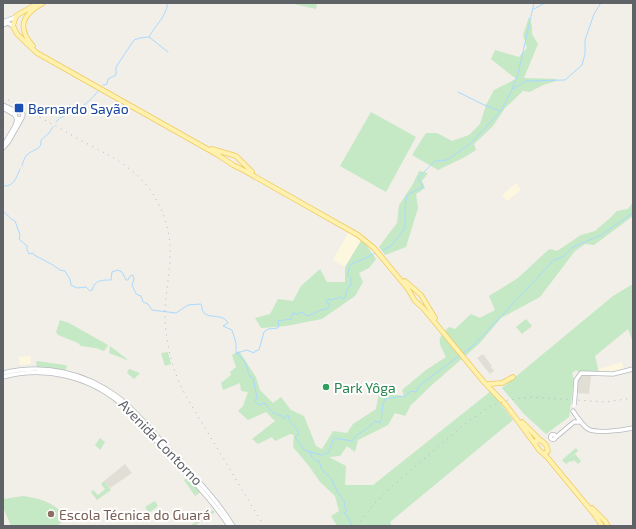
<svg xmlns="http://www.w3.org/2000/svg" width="636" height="529" viewBox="0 0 636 529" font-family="'Exo 2',sans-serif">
	<rect width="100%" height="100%" fill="#f1efe8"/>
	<path fill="#fef7e0" d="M 516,183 L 521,190 L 507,201 L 502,195 Z
		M 349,231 L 362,239 L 345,267 L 333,260 Z
		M 31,356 L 31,364 L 20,365 L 19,357 Z
		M 622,362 L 624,370 L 616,372 L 599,373 L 599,369 Z"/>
	<path fill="#e1ded6" d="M 483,354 L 492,366 L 491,367 L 494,371 L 490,374 L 477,358 Z
		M 584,375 L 591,376 L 589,394 L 577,393 L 578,379 Z
		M 125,464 L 132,473 L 110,488 L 104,481 Z"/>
	<path fill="#c5e8c5" d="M 294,3 L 317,3 L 316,9 L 294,4 Z
		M 529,17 L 532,26 L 532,34 L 538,44 L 524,78 L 557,79 L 556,81 L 543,85 L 530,92 L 523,91 L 505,108 L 493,126 L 474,144 L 476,150 L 465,157 L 438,170 L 412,155 L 426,133 L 437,133 L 452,141 L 469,135 L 480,124 L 486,105 L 494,90 L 516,79 L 491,59 L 495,50 L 519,57 L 527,48 L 523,35 Z
		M 371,112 L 416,137 L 386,192 L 340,166 Z
		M 419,171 L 428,173 L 422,181 L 425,188 L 416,194 L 418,208 L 406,247 L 385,255 L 379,247 L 397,223 L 399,205 L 413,184 Z
		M 633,202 L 633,216 L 594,245 L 585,244 L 575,251 L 540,297 L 501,318 L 480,343 L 433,384 L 411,405 L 405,416 L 395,413 L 388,425 L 358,440 L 355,452 L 347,446 L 340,456 L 329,457 L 346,466 L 345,485 L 373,485 L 491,391 L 513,420 L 390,522 L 392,526 L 337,526 L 331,516 L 339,511 L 335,496 L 320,482 L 309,466 L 293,447 L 294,435 L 290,434 L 275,441 L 272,437 L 258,444 L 252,439 L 275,421 L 266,412 L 248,420 L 238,411 L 243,406 L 248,392 L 241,391 L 240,383 L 223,390 L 221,383 L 231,375 L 230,372 L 236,367 L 232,355 L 239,351 L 256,377 L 260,390 L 273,403 L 281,397 L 291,410 L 304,416 L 316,446 L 322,449 L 333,431 L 347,433 L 353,424 L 376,409 L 379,392 L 404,396 L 402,390 L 426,370 L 446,357 C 439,342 435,340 449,327 L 455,329 L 471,314 L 480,318 L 495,310 L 489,296 L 518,278 L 547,251 L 550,249 L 557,251 L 581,235 L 595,231 L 610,218 L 617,211 L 628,209 Z
		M 362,239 L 376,259 L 369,268 L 359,273 L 363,282 L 355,296 L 322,319 L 286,326 L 261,328 L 255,318 L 270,314 L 278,299 L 293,301 L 301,286 L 320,269 L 327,282 L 345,282 L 345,267 Z
		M 633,284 L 633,342 L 628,329 L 595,356 L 599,373 L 579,372 L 576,370 L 572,373 L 574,380 L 569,417 L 546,434 L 524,414 L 502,388 L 613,296 Z
		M 526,319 L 532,326 L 522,334 L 516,327 Z
		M 60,320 L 69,323 L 108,345 L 104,351 L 96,348 L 81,346 L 78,343 L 58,335 L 56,332 Z
		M 110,346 L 127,359 L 127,360 L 109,353 Z
		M 168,352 L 171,364 L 165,366 L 161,353 Z
		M 37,361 L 65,365 L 67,366 L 65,371 L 37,368 L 36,362 Z
		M 129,369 L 140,373 L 134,379 L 127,373 Z
		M 100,438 L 105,442 L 100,450 L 95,445 Z
		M 576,448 L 578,451 L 568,459 L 575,454 L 581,461 L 578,464 L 574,460 L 571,462 L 570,461 L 566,464 L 562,460 Z
		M 189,477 L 202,491 L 195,496 L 184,480 Z
		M 104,481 L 111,490 L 97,500 L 91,492 L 93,490 L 98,495 L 105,489 L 101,484 Z
		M 24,496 C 45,500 52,502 68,518 L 57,526 L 11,526 L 3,507 L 3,499 Z
		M 155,501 L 158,506 L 149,513 L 145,507 Z
		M 213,510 L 215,512 L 194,526 L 190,526 Z"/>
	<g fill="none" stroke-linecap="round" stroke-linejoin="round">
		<path stroke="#aadaff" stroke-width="1" d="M 534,9 L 545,3
			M 149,37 L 168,52
			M 103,85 L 107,84 L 108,79 L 116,75 L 116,67 L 134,40 L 140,38 L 149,37 C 154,27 169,13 167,3
			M 513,89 L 526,81 L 565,80 L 582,65 L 585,54 L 585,40 L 594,14 L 601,3
			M 458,92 L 482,104 L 500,111
			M 56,122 C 60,116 68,115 75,111 C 85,105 92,99 99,90
			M 22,166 C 23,162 25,156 28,154 C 34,149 42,150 41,140 L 49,133 L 53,127
			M 3,186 C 14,187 16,178 20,169
			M 3,211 C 8,214 9,219 15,221 L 20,235 L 19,239 L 27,246 L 27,250 L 29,254 L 33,253 L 34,255 L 53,265 L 60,270 L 65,271 L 70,279 L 71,285 L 77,288 L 86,287 L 90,291 L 92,290 C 95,280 101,280 111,280 L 112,272 L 118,270 L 122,272 L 126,280 L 128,280 L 130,276 L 133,275 L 134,279 L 132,285 L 136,294 L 141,296 L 143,302 L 148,304 L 152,310 L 176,313 L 188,305 L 201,304 C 202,307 202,311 204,313 C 210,319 223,313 228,323 L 223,326 L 232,330 L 236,343 L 236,353 C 245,358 247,368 250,377 L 253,378 L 257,398 L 255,401 L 259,405 L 265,403 C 269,409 273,415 281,415 L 284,419 L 285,419 L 287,415 L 288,415 L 290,422 L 298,430 L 298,435 L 295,437 L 304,450 L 321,455 L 328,453 L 334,438 L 352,441 C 358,432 369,429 375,421 L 380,423 L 381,421 L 383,404 L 385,399 L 405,396 L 411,391 L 416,392 L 419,386 L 460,355
			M 383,250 L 391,246 L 405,228 L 405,208 L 407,195 L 423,187 L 418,178 L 435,161 L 447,160 L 471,143 L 501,111 L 511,92 L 518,74 L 534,3
			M 237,353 L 247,350 L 254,353 L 255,351 L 259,350 L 264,332 L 268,329 L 278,328 L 279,326 L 278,321 L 291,319 L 293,313 L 297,314 L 302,312 L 304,314 L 308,316 L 321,310 L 327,309 L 330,304 L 326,302 L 328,299 L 331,300 L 341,297 L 342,299 L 345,298 L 347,289 L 351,285 L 351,278 L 347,275 L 350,265 L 376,253
			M 463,353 L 474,345 L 554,260 L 563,257 L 573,247 L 601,235 L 633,213
			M 310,452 L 311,456 L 316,461 L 319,461 L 322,470 L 331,478 L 338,493 L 345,502 L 344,507 L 347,510 L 344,513 L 347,515 L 352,526"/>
		<g stroke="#b6babf" stroke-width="5">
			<path id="secondary" d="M 3,22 L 16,17
				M 3,25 L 8,23 L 13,26
				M 3,105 L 18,112
				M 3,108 L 15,115
				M15 115a4 4 0 1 1 8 0a4 4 0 1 1-8 0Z
				M 5,143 L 15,126 L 17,119
				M 3,148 L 9,141 L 22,118
				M 3,373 C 43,363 85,372 118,397 C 136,411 151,430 167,447 C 190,473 215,496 233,526
				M 3,377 C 44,366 88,376 120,403 C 138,419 154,439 170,456 C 191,479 212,500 229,526
				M 575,396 L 576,380 L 581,373 L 613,374 L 633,369
				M 573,411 C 577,417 583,426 588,429 C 597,434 623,430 633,428
				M550.5 437a2.5 2.5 0 1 1 5 0a2.5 2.5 0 1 1-5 0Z
				M 555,438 L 574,422 L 581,422"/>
		</g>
		<g stroke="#f2c960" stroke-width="5.5">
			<path id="primary" d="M 38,3 L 16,16 L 13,26 L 17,34 L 37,53 L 218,155 L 233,165 L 245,171 L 358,235 L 374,248 L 408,289 L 415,301 L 423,308 L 483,381 L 506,405 L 535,444
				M 33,46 C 16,27 23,14 43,3
				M 212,149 L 236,156 L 252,172
				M 405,281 L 421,295 L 435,318
				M 489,384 L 502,383 L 513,377
				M 522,422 L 540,440
				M 544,454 L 548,451 L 546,445 L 542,441 L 537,440 L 535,444 L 539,450 L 547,457 L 594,514 L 602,526
				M 592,508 L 605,521 L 608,526"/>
		</g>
		<use href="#secondary" stroke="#fff" stroke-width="3.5"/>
		<use href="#primary" stroke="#fff2af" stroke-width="4"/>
		<path stroke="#b6b7b8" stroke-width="1" stroke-dasharray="1 5" stroke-linecap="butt" d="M 3,97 C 30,112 56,126 82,141 C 103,152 124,162 141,179 C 159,198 170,224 170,250 C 171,273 164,297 165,320 C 167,350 174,377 190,403 L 264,526
			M 356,526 L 376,502 L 389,489 L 467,422 L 491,406 L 508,400 L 530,397 L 606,402 L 633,398"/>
		<g stroke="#b6babf" stroke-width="5" stroke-linecap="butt">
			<path id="secondary-bridge" d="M 574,405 L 575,396"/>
		</g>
		<use href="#secondary-bridge" stroke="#fff" stroke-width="3.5"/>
	</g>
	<rect fill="#1a4fb4" stroke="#fff" stroke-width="1.5" x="14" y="103" width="10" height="10" rx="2"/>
	<circle fill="#2e9e5b" stroke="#fff" stroke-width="1.5" cx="326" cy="387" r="4"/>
	<circle fill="#8d6e63" stroke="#fff" stroke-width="1.5" cx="51" cy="514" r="4"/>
	<g text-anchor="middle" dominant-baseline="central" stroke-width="4" stroke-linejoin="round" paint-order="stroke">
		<g font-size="14" fill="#164399" stroke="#fff" text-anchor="start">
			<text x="28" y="108">Bernardo Sayão</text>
		</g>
		<g font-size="14" fill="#27864d" stroke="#fff" text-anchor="start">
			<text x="334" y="387">Park Yôga</text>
		</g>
		<g font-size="14" fill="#5f6368" stroke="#fff">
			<text transform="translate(161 442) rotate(46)">Avenida Contorno</text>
		</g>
		<g font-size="14" fill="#785e54" stroke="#fff" text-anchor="start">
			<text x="59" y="514">Escola Técnica do Guará</text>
		</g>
	</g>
	<rect width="636" height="529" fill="none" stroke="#5f6368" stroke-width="8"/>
</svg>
